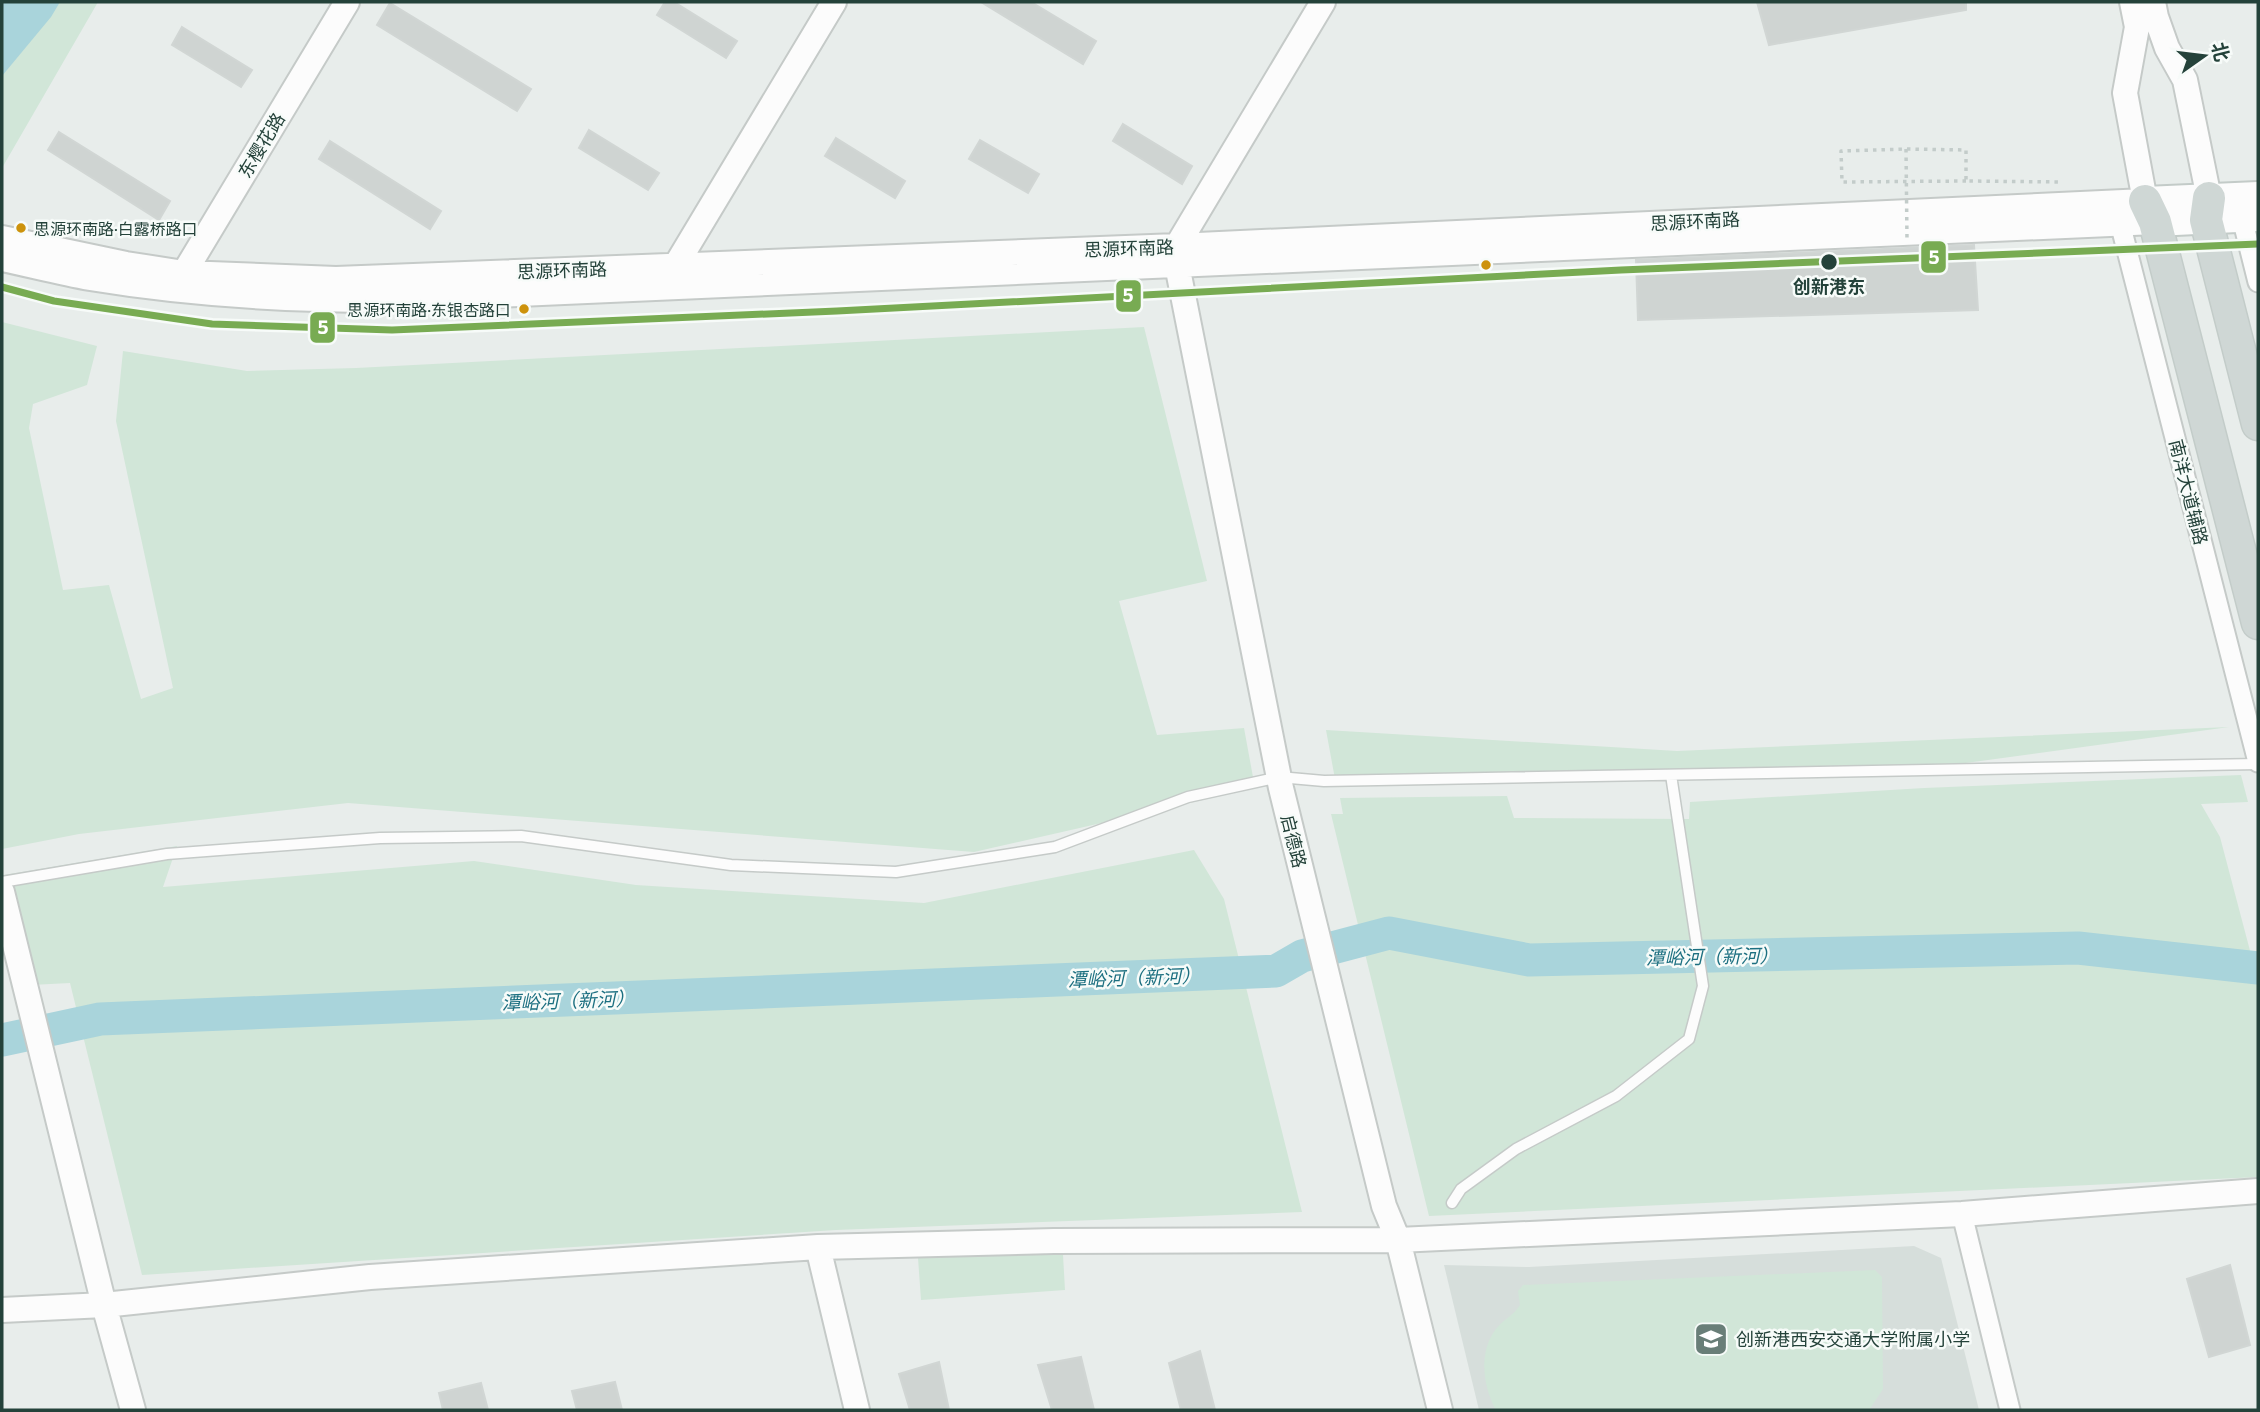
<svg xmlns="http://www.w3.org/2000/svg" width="2260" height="1412" viewBox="0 0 2260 1412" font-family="Commissioner,'Noto Sans SC',sans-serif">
	<rect width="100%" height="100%" fill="#e8edeb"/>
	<path fill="#d6dedb" d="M 1914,1246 L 1941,1258 L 1979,1410 L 1479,1410 L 1444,1265 L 1529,1267 Z"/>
	<path fill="#d1e6d8" d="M 2,2 L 98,2 L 2,168 Z
		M 2,322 L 97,346 L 87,385 L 33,404 L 29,428 L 63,590 L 109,585 L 141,699 L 173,688 L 116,421 L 123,351 L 247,371 L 356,368 L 1144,327 L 1207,581 L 1119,601 L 1157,735 L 1244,728 L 1255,788 L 974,852 L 348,803 L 79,834 L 2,849 Z
		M 2229,727 L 1878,775 L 1335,779 L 1326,730 L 1677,751 Z
		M 2241,775 L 2248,802 L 2201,804 L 2220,837 L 2258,981 L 2258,1177 L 1429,1216 L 1331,814 L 1343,814 L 1340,798 L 1507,796 L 1514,818 L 1689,819 L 1690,802 L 1924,788 Z
		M 177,846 L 163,887 L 474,861 L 636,885 L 924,903 L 1194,850 L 1224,899 L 1302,1212 L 836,1230 L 142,1275 L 70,983 L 31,985 L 4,875 Z
		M 1062,1237 L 1065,1290 L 921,1300 L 917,1244 Z
		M 1875,1270 L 1882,1277 L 1883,1389 L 1869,1410 L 1496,1410 C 1483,1387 1478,1352 1496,1329 C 1503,1320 1514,1315 1520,1305 L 1518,1291 L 1523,1285 Z"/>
	<path fill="#a9d4db" d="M 2,2 L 60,2 L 51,17 L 2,76 Z"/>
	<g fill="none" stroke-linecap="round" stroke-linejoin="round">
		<path stroke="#a9d4db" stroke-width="33" d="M 2,1040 L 100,1019 L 1276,971 L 1302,956 L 1389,933 L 1529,960 L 2078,948 L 2258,968"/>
	</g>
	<path fill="#cfd4d2" stroke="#d1d6d4" stroke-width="2" d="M 665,2 L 674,2 L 737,41 L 726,58 L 657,15 Z
		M 981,2 L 1031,2 L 1096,41 L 1083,64 Z
		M 1757,2 L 1966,2 L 1966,10 L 1769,45 Z
		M 390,3 L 531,89 L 517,111 L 377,25 Z
		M 182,27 L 252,70 L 241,87 L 172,45 Z
		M 1123,124 L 1192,166 L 1182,184 L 1113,141 Z
		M 589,130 L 659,173 L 648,190 L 579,148 Z
		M 59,132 L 170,201 L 159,220 L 48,150 Z
		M 836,138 L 905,181 L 895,198 L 825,156 Z
		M 980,140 L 1039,174 L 1028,193 L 969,159 Z
		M 330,141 L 441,211 L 430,229 L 319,159 Z
		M 1974,245 L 1978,310 L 1638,320 L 1636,260 Z
		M 2230,1265 L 2250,1345 L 2209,1357 L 2187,1279 Z
		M 1200,1351 L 1215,1410 L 1181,1410 L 1169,1363 Z
		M 1081,1357 L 1094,1410 L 1052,1410 L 1038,1365 Z
		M 939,1362 L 949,1410 L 910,1410 L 899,1374 Z
		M 615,1382 L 622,1410 L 577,1410 L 572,1391 Z
		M 481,1383 L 488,1410 L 443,1410 L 439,1393 Z"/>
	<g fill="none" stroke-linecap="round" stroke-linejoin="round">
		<g stroke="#c5cac8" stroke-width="13">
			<path id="service" d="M 2,882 L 167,854 L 380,838 L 521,836 L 731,865 L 896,872 L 1055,847 L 1188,797 L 1279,777 L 1324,781 L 2258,764
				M 1452,1203 L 1461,1189 L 1516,1149 L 1616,1096 L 1689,1039 L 1703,986 L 1671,775"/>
		</g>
		<g stroke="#c5cac8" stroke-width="23">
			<path id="minor" d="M 2242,218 L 2258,282
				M 2120,223 L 2258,762
				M 1962,1214 L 2010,1410"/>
		</g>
		<g stroke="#c5cac8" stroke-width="28">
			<path id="tertiary" d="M 1323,2 L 1177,246 L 1177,265 L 1281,788 L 1384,1206 L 1398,1240 L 1440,1410
				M 2153,2 L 2156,17 L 2167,48 L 2185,80 L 2209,198
				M 2,238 L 126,264 L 184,273 L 336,279 L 1177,246 L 2145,201 L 2125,93 L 2137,27 L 2132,2
				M 2,259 C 31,265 61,273 90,278 C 187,294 284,300 382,300 L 2155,222
				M 676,276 L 676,265 L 834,2
				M 183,286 L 184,273 L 347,2
				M 2,892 L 104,1305 L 133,1410
				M 818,1247 L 857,1410
				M 2,1310 L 104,1305 L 370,1277 L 818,1247 L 1054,1241 L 1398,1240 L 1962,1214 L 2258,1191"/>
		</g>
		<g stroke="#c3cbc8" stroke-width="32">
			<path id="secondary" d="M 2145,201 L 2258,196
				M 2155,222 L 2258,217"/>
		</g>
		<g stroke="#c3ccc9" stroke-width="35">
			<path id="primary" d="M 2209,198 L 2206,220 L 2258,424
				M 2145,201 L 2155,222 L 2258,623"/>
		</g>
		<path stroke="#c3ccca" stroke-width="3.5" stroke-dasharray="3.5 5" stroke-linecap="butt" d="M 1966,181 L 1842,182 L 1841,151 L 1906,149 L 1966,150 L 1966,181 L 2062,182"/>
		<use href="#service" stroke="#fcfcfc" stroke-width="10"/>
		<use href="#minor" stroke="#fcfcfc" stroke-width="19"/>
		<use href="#tertiary" stroke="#fcfcfc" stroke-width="24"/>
		<use href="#secondary" stroke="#fcfcfc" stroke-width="28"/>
		<use href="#primary" stroke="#cfd7d5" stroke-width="32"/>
		<path stroke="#c3ccca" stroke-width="3.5" stroke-dasharray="3.5 5" stroke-linecap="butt" d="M 1906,149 L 1907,240"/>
		<g stroke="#f7fbf9" stroke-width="12">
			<path id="metro-1" d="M 2,287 L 54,301 L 212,324 L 392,330 L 837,311 L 1621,270 L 2258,244"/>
		</g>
		<use href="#metro-1" stroke="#78ab52" stroke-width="7"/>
	</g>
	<defs>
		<g id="school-square" transform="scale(1.75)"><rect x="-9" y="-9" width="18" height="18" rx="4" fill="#697e78" stroke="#f7fbf9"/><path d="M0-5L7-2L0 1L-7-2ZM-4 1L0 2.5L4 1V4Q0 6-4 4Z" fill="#fff"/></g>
	</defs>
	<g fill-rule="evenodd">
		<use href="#school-square" x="1711" y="1339"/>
	</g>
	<g fill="#cd920c" stroke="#f7fbf9" stroke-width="2.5">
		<circle cx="21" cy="228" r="6"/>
		<circle cx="1486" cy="265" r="6"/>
		<circle cx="524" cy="309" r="6"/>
	</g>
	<circle fill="#24423a" stroke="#f7fbf9" stroke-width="2.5" cx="1829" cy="262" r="9"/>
	<g text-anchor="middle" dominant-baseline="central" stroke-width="5" stroke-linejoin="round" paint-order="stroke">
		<g font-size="16" fill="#24423a" stroke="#f7fbf9" text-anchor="start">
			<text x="34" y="228">思源环南路·白露桥路口</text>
			<text x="511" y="309" text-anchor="end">思源环南路·东银杏路口</text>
		</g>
		<g font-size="18" fill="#24423a" stroke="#f7fbf9">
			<text transform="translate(261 145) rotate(-59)">东樱花路</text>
			<text transform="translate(1695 221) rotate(-3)">思源环南路</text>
			<text transform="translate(1129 248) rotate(-2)">思源环南路</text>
			<text transform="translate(562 270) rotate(-2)">思源环南路</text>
			<text transform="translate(2189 492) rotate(76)">南洋大道辅路</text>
			<text transform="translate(1294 841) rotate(76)">启德路</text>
		</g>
		<g font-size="18" font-weight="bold" fill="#24423a" stroke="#f7fbf9">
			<text x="1829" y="286">创新港东</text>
		</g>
		<g font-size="18" fill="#24423a" stroke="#f7fbf9" text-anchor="start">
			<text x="1736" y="1339">创新港西安交通大学附属小学</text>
		</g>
		<g font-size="19" font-style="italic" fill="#1c6f80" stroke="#f7fbf9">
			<text transform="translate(1712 956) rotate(-1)">潭峪河（新河）</text>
			<text transform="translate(1134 977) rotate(-2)">潭峪河（新河）</text>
			<text transform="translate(568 1000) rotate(-2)">潭峪河（新河）</text>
		</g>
	</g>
	<g stroke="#f7fbf9" stroke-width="2.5">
		<rect x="1920" y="240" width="27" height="34" rx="7" fill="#78ab52"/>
		<rect x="1115" y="279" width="27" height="34" rx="7" fill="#78ab52"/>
		<rect x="309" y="311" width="27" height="33" rx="7" fill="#78ab52"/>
	</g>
	<g font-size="19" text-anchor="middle" font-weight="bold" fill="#fff">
		<text x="1934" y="264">5</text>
		<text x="1128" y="302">5</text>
		<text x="323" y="334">5</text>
	</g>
	<rect width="2260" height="1412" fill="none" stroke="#24423a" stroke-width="7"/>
	<g transform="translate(2204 56) rotate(76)" stroke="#f7fbf9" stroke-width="5" paint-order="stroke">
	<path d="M0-5L12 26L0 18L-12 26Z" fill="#24423a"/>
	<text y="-10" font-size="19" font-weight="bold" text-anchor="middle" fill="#24423a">北</text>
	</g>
</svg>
